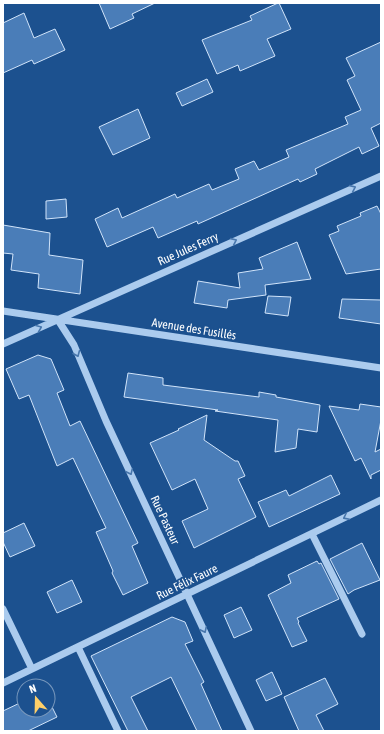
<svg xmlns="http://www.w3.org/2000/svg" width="384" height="734" viewBox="0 0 384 734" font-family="'Asap Condensed',sans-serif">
	<rect width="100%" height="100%" fill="#1c518f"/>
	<path fill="#4a7db8" stroke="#d1e4fa" d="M 99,3 L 155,3 L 132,14 L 134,18 L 110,29 Z
		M 278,3 L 279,3 L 291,29 L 267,39 L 275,56 L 240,71 L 238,65 L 217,74 L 202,40 L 252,20 L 250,16 Z
		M 24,13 L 34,38 L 55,29 L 65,50 L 34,64 L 32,60 L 3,73 L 3,23 Z
		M 381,42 L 381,123 L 371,128 L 379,146 L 362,154 L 359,147 L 315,169 L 317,174 L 300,182 L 298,179 L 198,224 L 197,221 L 158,238 L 153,227 L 107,247 L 95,219 L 118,208 L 122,218 L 175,194 L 177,198 L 209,184 L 212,190 L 239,179 L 235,169 L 254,161 L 259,170 L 289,157 L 286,150 L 348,124 L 345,117 L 361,110 L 347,80 L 355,76 L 346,58 Z
		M 207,79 L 213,92 L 182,106 L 176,93 Z
		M 138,109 L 150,138 L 113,155 L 99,127 Z
		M 66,199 L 67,217 L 46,219 L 46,201 Z
		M 377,206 L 381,214 L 381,269 L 346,274 L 329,235 L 339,231 L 337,226 L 361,216 L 360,213 Z
		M 3,225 L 50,233 L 49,255 L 83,260 L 80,294 L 38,288 L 39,274 L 11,270 L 13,254 L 3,253 Z
		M 297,242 L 311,279 L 265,285 L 266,295 L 228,300 L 227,308 L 194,303 L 198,281 L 240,288 L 238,273 L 263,269 L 259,258 Z
		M 268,296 L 291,297 L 288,316 L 265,313 Z
		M 342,299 L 381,300 L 381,324 L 339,318 Z
		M 38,355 L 51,359 L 64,390 L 57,393 L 70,426 L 80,421 L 138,543 L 132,546 L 148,583 L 123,595 L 112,573 L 113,571 L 96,532 L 106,528 L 73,458 L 57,466 L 29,395 L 19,399 L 6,369 Z
		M 128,373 L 163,378 L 163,385 L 259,397 L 259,392 L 276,395 L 276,397 L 320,405 L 317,432 L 298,429 L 296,448 L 275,452 L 278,420 L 215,411 L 218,410 L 124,397 Z
		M 360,404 L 381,407 L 381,420 L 375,452 L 381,449 L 381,470 L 371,475 L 371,479 L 361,458 L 355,461 L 329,406 L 359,410 Z
		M 207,415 L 204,440 L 235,461 L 238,461 L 245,476 L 238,479 L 256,517 L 194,548 L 182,521 L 208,509 L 195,479 L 172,490 L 150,443 L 179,430 L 178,429 Z
		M 331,475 L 340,494 L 269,527 L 258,502 L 286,490 L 289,496 Z
		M 24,523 L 35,546 L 10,557 L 3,542 L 3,533 Z
		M 362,543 L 380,580 L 354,590 L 348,594 L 330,559 Z
		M 317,561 L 319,564 L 321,563 L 339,599 L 297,618 L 299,622 L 298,623 L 307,641 L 292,647 L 268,595 L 291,583 L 288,575 Z
		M 72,580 L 82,602 L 57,613 L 47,592 Z
		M 241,607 L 252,630 L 234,638 L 224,615 Z
		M 172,617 L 185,622 L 193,641 L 185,644 L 204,682 L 201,684 L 222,731 L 197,731 L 171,677 L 131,697 L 148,731 L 128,731 L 91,656 Z
		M 272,672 L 282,694 L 266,701 L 256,680 Z
		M 325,678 L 338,704 L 316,715 L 324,731 L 299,731 L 284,697 Z
		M 48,699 L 57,717 L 28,731 L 3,731 L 3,711 L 24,701 L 24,710 L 48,710 Z"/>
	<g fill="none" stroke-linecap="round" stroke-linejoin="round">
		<path stroke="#abcbee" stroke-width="7" d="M 3,311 L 381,368
			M 58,320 L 74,345 L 106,421 L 251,731
			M 3,344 L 381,176
			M 312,534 L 362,634
			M 3,609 L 32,669
			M 78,647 L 118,731
			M 3,683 L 381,500"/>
	</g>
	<defs><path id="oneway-chevron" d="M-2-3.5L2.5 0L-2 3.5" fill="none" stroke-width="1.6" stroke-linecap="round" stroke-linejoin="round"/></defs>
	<g stroke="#4776ac">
		<use href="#oneway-chevron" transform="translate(353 188) rotate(-24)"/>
		<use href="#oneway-chevron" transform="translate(234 241) rotate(-24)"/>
		<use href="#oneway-chevron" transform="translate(39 328) rotate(-23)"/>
		<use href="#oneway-chevron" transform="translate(77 354) rotate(67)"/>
		<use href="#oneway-chevron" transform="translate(130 472) rotate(65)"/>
		<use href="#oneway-chevron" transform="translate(346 517) rotate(154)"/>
		<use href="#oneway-chevron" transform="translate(204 630) rotate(65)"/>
	</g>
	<g text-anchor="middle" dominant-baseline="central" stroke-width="4" stroke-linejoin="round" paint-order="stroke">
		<g font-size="12" fill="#fff" stroke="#1c518f">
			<text transform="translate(188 249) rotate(-24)">Rue Jules Ferry</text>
			<text transform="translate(194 329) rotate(9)">Avenue des Fusillés</text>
			<text transform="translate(165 520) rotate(65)">Rue Pasteur</text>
			<text transform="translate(187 582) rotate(-26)">Rue Félix Faure</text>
		</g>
	</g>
	<rect width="384" height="734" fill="none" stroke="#ffffff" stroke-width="8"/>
	<g transform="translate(36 698) rotate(340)"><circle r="19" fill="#1c518f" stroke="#7797bc"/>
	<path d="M0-3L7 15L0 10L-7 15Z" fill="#fecf69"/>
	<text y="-6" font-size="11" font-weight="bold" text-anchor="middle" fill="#ffffff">N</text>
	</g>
</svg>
